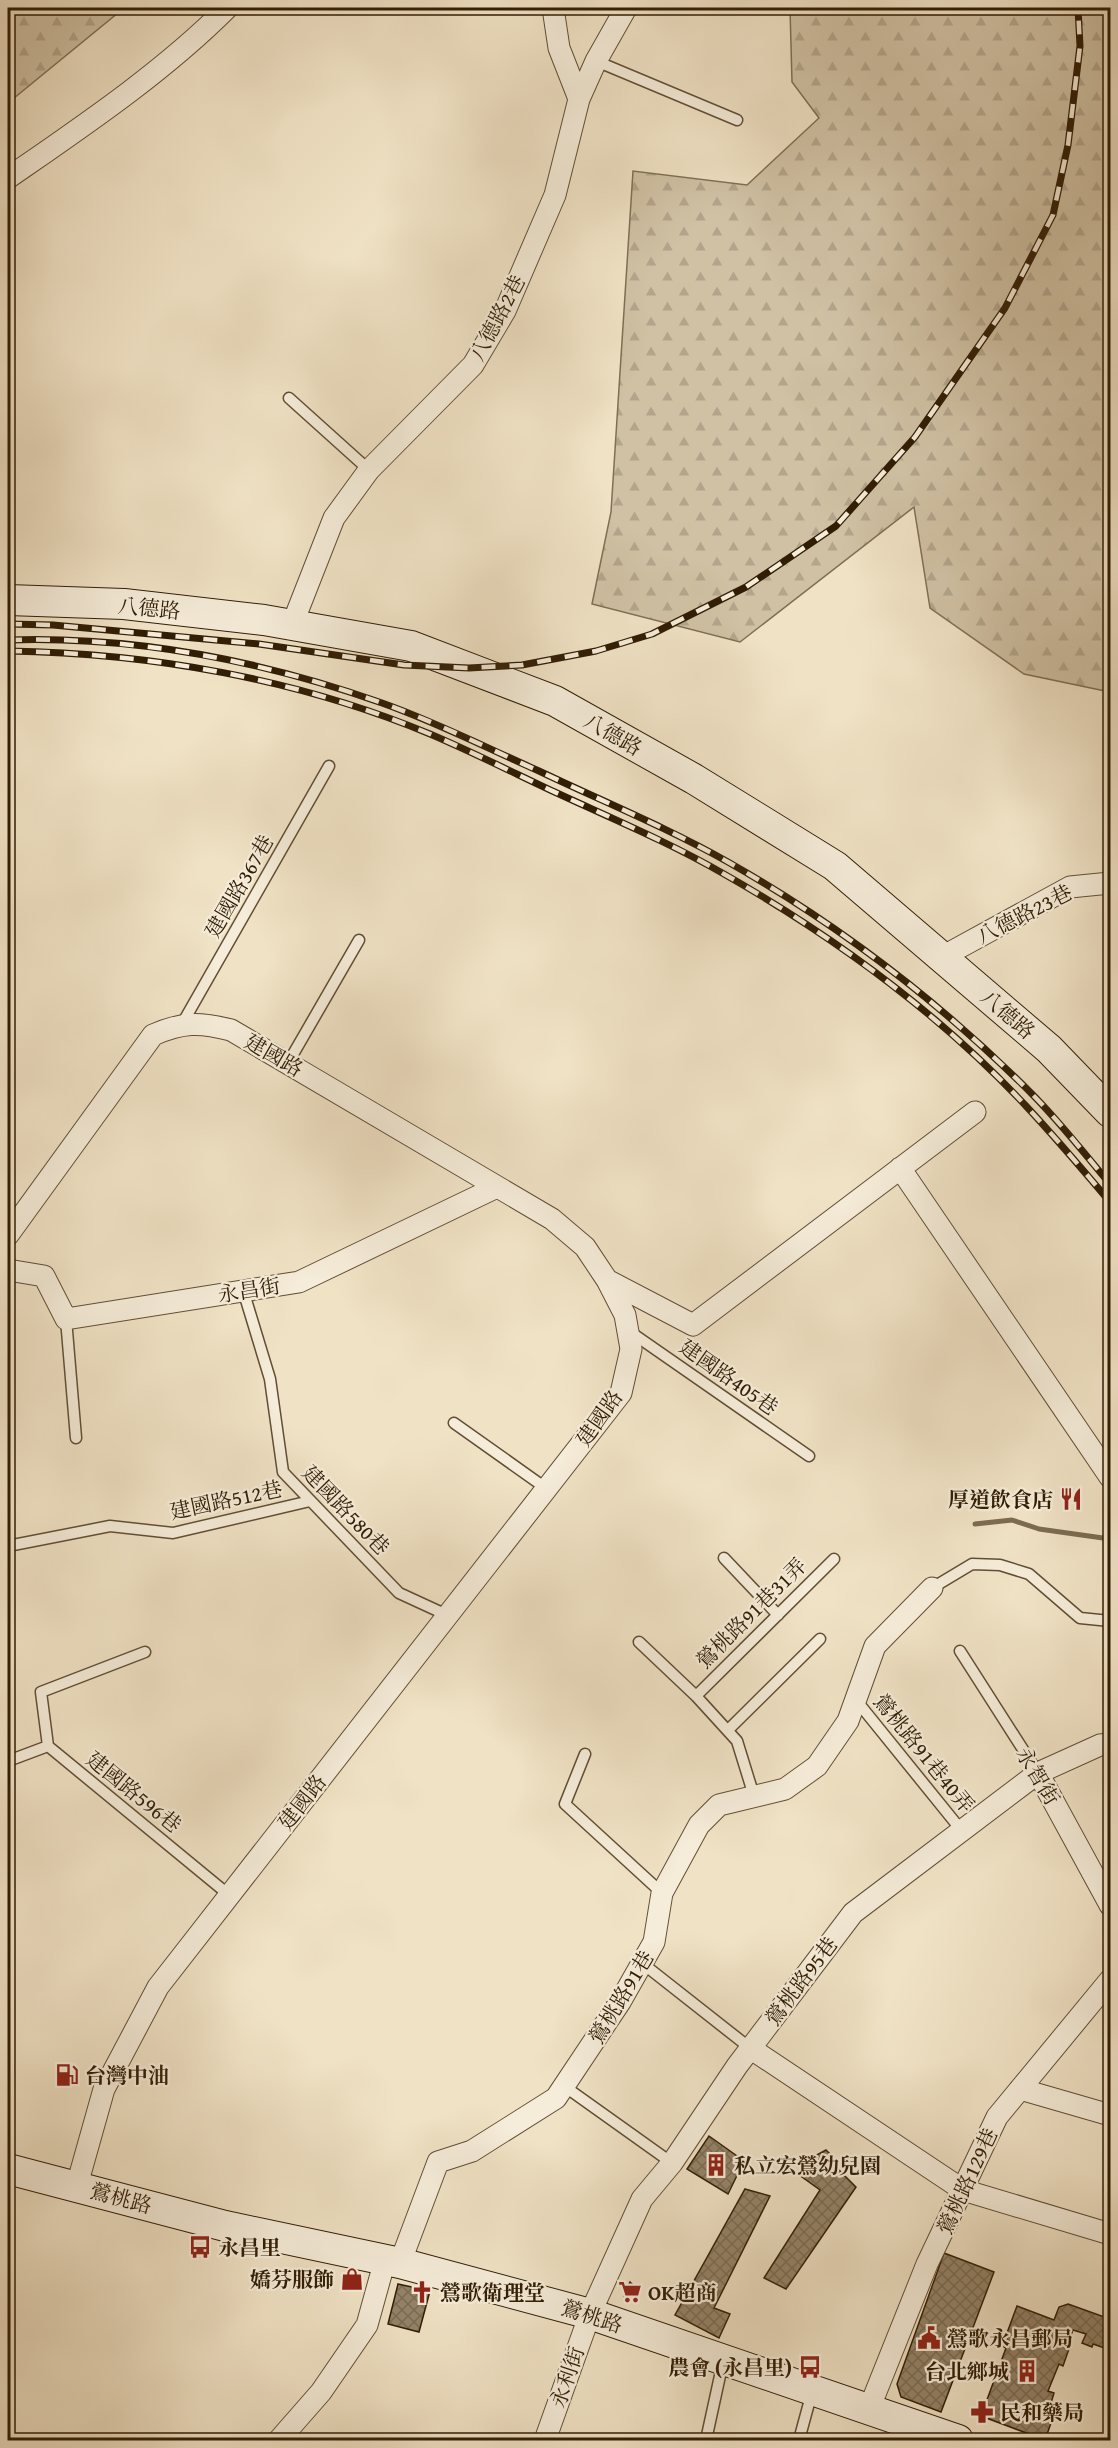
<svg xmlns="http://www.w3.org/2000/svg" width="1118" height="2448" viewBox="0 0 1118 2448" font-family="'Gentium Book Plus','Noto Serif TC',serif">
	<defs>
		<pattern id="forest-firs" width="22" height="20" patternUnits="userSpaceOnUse" patternTransform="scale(1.5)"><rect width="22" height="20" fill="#d0c1a4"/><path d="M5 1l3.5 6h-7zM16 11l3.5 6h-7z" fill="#b3a58c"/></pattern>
		<pattern id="building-cross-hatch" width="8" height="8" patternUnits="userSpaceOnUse" patternTransform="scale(1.5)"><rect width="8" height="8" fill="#948369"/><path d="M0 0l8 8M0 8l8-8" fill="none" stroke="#796b54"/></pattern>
	</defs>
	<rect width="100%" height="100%" fill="#f0e2c5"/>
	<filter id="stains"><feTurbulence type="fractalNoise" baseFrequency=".00333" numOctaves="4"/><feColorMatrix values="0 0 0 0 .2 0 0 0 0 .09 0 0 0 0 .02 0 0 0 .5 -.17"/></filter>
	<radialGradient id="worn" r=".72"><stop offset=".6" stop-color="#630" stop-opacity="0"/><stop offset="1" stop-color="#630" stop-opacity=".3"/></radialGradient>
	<path fill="url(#forest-firs)" stroke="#806f54" stroke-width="1.5" d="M 8,8 L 124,8 L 8,103 Z
		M 790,8 L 1110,8 L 1110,692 L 1024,674 L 930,608 L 914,507 L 740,642 L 592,604 L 611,512 L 633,171 L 747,185 L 819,118 L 792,82 Z"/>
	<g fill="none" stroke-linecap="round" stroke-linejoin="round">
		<path stroke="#7d6b51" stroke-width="5" d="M 975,1524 L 1012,1520 L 1039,1529 L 1110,1539"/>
	</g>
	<path fill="url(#building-cross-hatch)" stroke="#311d05" stroke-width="1.5" d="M 709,2136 L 744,2161 L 728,2194 L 687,2169 Z
		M 826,2150 L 838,2162 L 836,2167 L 856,2187 L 786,2289 L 764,2278 L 820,2190 L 798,2174 L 811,2158 Z
		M 745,2189 L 770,2196 L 714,2308 L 730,2314 L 719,2338 L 675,2315 Z
		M 944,2253 L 994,2272 L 941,2412 L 901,2397 L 897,2384 Z
		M 630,2282 L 638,2290 L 635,2299 L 624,2296 Z
		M 398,2284 L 430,2291 L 419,2332 L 388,2324 Z
		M 1068,2304 L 1110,2319 L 1110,2350 L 1093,2344 L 1092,2347 L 1082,2343 L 1086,2334 L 1073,2330 L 1067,2345 L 1070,2346 L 1063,2366 L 1059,2364 L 1048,2391 L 1054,2393 L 1051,2403 L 1057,2406 L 1045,2440 L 981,2416 L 1006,2348 L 1004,2347 L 1009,2334 L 1007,2333 L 1017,2306 L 1054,2320 L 1059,2307 Z"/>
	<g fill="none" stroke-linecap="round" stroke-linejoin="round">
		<g stroke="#614e35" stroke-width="13">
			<path id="lane" d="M 596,61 L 737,120
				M 289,398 L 369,470
				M 182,1024 L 329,766
				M 288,1063 L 359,940
				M 243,1290 L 270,1379 L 283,1472 L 399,1593 L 449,1616
				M 66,1319 L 76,1438
				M 629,1331 L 809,1456
				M 454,1423 L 547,1489
				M 8,1546 L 110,1526 L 173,1533 L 310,1501
				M 724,1558 L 778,1615
				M 932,1588 L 972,1564 L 1000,1565 L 1029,1574 L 1080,1618 L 1110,1621
				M 639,1642 L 696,1696
				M 960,1651 L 1038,1773
				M 856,1700 L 962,1831
				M 728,1730 L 820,1639
				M 48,1746 L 41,1692 L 145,1652
				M 585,1754 L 565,1804 L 662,1893
				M 8,1761 L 48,1746 L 229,1895
				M 754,1796 L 737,1741 L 696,1696 L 834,1559
				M 642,1963 L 750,2048
				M 564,2086 L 672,2163
				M 706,2440 L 723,2362
				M 799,2440 L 812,2392"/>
		</g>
		<g stroke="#614e35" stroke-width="23">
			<path id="street" d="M 553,8 L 559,48 L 579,99
				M 8,178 C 83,126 162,73 227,8
				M 292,625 L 334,518 L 369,470 L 473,365 L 505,311 L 555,195 L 579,99 L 596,61 L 626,8
				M 942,957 L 1070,887 L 1110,883
				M 900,1168 L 1110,1477
				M 8,1235 L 153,1035 C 183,1022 199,1022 231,1030 L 552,1219 L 585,1247 L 607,1280 L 625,1315 L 631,1349 L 621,1393 L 158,1987 L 104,2089 L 77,2185
				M 8,1270 L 44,1276 L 66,1319 L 299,1282 L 497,1187
				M 607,1280 L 693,1325 L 975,1112
				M 1038,1773 L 1110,1905
				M 750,2048 L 963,2190 L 1110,2234
				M 1020,2089 L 1110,2115
				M 400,2263 L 438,2162 L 472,2151 L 556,2098 L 620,2002 L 654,1942 L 662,1893 L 699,1825 L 719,1805 L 785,1789 L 817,1766 L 848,1721 L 875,1646 L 932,1588
				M 869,2409 L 927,2264 L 997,2117 L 1110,1980
				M 279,2440 L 321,2392 L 367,2325 L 385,2260
				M 545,2440 L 590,2314 L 642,2199 L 672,2163 L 737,2066 L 853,1913 L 1038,1773 L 1100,1745 L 1110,1744"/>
		</g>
		<g stroke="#311d05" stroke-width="32">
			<path id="secondary" d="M 8,600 L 124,604 L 264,620 L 411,646 L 555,701 L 694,779 L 835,866 L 1049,1049 L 1110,1112
				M 8,2169 L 225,2226 L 400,2263 L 590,2314 L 958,2440"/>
		</g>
		<use href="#lane" stroke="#f5ecd9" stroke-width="10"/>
		<use href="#street" stroke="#f5ecd9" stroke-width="21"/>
		<use href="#secondary" stroke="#f5ecd9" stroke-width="30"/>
		<g stroke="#311d05" stroke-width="7">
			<path id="rail" d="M 8,624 L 53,625 L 259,644 L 404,665 L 469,668 L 522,665 L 596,651 L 652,634 L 746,587 L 836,526 L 915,437 L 1005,308 L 1053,215 L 1068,145 L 1080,46 L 1078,8
				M 8,640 C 134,636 263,661 382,703 C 436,722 487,748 539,771 C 602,801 668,828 728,862 C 839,925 941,1003 1031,1093 C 1059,1121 1084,1153 1110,1184
				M 8,651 C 151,653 298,679 430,734 C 470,751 508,770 546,788 C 606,816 667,841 724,874 C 833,936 940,1014 1026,1106 C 1055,1137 1083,1170 1110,1202"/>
		</g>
		<use href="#rail" stroke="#f5ecd9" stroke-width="4.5" stroke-dasharray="14" stroke-linecap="butt"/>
	</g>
	<defs>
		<g id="restaurant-bare" transform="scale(1.8)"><path d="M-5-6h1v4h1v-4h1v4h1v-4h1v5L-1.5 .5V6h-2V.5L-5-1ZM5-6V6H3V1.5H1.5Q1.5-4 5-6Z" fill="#8f2418" stroke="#f5ecd9" stroke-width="2.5" paint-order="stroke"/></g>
		<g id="fuel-bare" transform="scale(1.8)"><path d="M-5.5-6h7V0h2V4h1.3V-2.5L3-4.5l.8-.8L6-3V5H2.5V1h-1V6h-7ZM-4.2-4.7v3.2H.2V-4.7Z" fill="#8f2418" stroke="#f5ecd9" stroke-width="2.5" paint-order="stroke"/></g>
		<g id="building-bare" transform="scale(1.8)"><path d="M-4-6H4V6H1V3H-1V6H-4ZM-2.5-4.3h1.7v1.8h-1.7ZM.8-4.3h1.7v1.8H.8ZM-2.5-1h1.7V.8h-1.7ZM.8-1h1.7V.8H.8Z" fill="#8f2418" stroke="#f5ecd9" stroke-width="2.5" paint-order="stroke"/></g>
		<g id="bus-bare" transform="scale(1.8)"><path d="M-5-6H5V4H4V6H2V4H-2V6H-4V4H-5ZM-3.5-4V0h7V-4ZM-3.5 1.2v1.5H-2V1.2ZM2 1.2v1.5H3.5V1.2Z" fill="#8f2418" stroke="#f5ecd9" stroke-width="2.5" paint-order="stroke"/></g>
		<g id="shop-bare" transform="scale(1.8)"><path d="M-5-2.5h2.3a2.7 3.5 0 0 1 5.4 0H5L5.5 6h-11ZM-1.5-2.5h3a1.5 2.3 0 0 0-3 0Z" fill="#8f2418" stroke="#f5ecd9" stroke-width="2.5" paint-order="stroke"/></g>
		<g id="church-bare" transform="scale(1.8)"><path d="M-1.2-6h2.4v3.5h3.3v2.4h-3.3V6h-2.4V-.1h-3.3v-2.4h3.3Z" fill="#8f2418" stroke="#f5ecd9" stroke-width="2.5" paint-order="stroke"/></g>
		<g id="supermarket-bare" transform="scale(1.8)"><path d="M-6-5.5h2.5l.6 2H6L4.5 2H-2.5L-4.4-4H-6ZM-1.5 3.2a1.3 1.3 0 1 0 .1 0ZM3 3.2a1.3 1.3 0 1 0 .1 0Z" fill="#8f2418" stroke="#f5ecd9" stroke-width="2.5" paint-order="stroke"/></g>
		<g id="civic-bare" transform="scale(1.8)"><path d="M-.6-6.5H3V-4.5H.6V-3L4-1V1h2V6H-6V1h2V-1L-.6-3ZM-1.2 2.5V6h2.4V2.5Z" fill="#8f2418" stroke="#f5ecd9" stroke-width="2.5" paint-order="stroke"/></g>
		<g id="pharmacy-bare" transform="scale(1.8)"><path d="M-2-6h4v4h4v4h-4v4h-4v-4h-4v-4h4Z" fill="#8f2418" stroke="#f5ecd9" stroke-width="2.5" paint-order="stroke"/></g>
	</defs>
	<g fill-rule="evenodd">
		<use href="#restaurant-bare" x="1071" y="1499"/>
		<use href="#fuel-bare" x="67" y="2075"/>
		<use href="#building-bare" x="716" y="2165"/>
		<use href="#bus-bare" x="200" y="2247"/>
		<use href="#shop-bare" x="352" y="2279"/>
		<use href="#church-bare" x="422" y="2292"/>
		<use href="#supermarket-bare" x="630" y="2292"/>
		<use href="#civic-bare" x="929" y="2338"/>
		<use href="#bus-bare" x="810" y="2367"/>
		<use href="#building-bare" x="1027" y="2371"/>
		<use href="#pharmacy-bare" x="982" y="2412"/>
	</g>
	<g text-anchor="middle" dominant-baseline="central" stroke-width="4.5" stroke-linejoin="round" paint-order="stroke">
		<g font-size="21" fill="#311d05" stroke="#f5ecd9">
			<text transform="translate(497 318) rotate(-62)">八德路2巷</text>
			<text transform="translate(149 608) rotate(6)">八德路</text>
			<text transform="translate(613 734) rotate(30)">八德路</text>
			<text transform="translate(239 886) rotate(-60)">建國路367巷</text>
			<text transform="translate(1024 914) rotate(-27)">八德路23巷</text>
			<text transform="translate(1008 1014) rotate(41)">八德路</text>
			<text transform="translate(274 1055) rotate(30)">建國路</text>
			<text transform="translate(249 1290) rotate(-9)">永昌街</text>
			<text transform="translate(729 1377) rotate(35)">建國路405巷</text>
			<text transform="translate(599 1418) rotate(-55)">建國路</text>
			<text transform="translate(226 1500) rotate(-12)">建國路512巷</text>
			<text transform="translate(346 1510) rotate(46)">建國路580巷</text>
			<text transform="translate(751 1613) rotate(-45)">鶯桃路91巷31弄</text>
			<text transform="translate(924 1753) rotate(51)">鶯桃路91巷40弄</text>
			<text transform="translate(1038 1776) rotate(59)">永智街</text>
			<text transform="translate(134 1792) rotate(39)">建國路596巷</text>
			<text transform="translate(302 1802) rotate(-52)">建國路</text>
			<text transform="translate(801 1981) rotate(-53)">鶯桃路95巷</text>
			<text transform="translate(621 1997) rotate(-59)">鶯桃路91巷</text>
			<text transform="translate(967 2181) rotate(-65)">鶯桃路129巷</text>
			<text transform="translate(121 2198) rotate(15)">鶯桃路</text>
			<text transform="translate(592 2316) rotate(18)">鶯桃路</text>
			<text transform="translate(567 2377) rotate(-71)">永利街</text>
		</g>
		<g font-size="21" font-weight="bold" fill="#311d05" stroke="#f5ecd9" text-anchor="start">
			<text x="1053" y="1499" text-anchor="end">厚道飲食店</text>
			<text x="85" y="2075">台灣中油</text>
			<text x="734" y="2165">私立宏鶯幼兒園</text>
			<text x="218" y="2247">永昌里</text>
			<text x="334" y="2279" text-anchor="end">嬌芬服飾</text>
			<text x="440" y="2292">鶯歌衛理堂</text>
			<text x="648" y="2292">OK超商</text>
			<text x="947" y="2338">鶯歌永昌郵局</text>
			<text x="792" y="2367" text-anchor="end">農會 (永昌里)</text>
			<text x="1009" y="2371" text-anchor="end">台北鄉城</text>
			<text x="1000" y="2412">民和藥局</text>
		</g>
	</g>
	<rect width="1118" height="2448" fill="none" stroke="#f0e2c5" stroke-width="30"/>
	<rect x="9" y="9" width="1100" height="2430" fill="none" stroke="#311d05" stroke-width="3"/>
	<rect x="15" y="15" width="1088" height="2418" fill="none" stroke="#311d05" stroke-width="1.5"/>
	<rect width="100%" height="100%" filter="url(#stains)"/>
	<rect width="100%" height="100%" fill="url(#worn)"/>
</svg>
